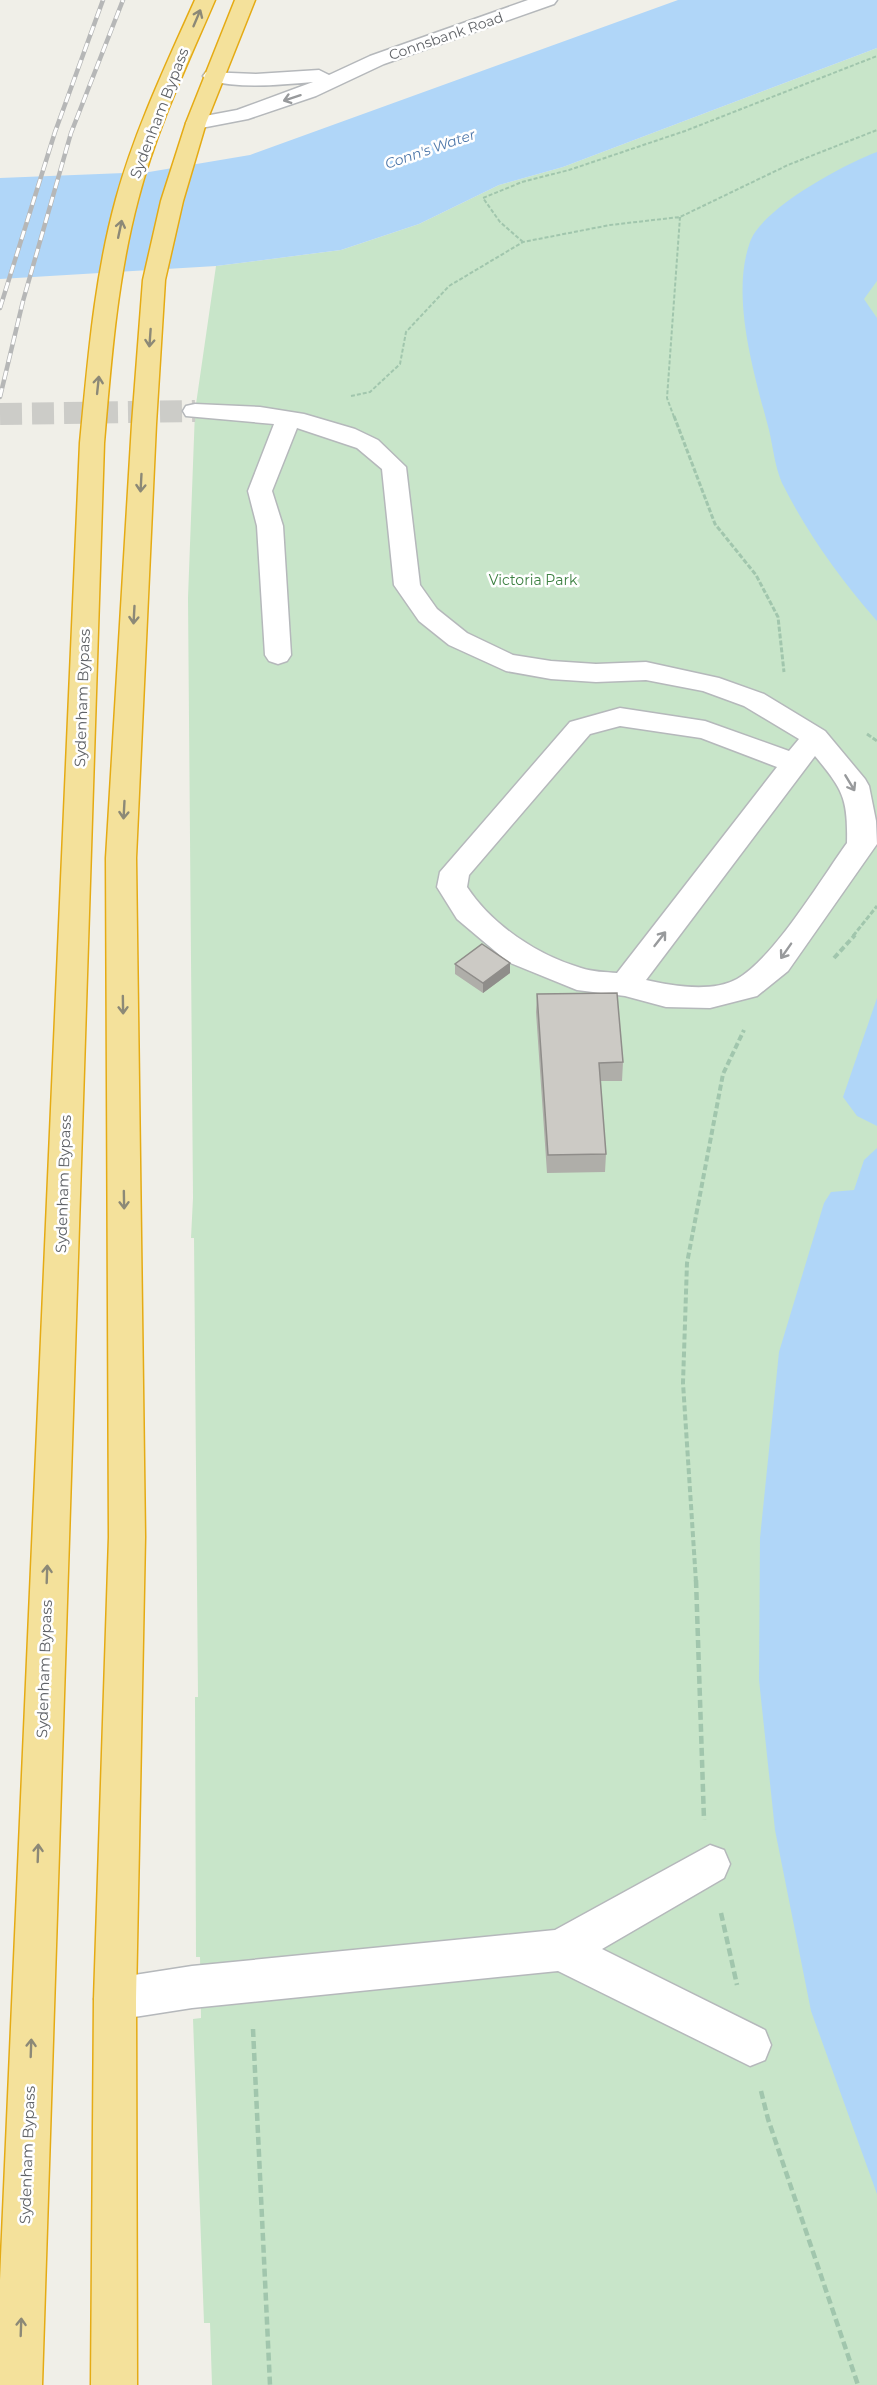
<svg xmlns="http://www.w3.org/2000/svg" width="877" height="2385" viewBox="0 0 877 2385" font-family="Montserrat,sans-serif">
	<rect width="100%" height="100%" fill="#f0efe8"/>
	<path fill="#c8e5c9" d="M 877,48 L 877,2385 L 212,2385 L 210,2323 L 204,2323 L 193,2019 L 201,2018 L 200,1957 L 196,1957 L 195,1697 L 198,1697 L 194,1238 L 191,1238 L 193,1198 L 188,598 L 195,411 L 216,266 L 341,250 L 419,224 L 499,185 L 563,167 Z"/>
	<path fill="#b0d6f8" d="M 678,0 L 877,0 L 877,48 L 563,167 L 499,185 L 419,224 L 341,250 L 216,266 L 0,279 L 0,178 L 149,172 L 250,155 Z
		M 877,152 L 877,281 L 864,299 L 877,318 L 877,621 C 840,579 807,533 782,483 C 775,467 773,447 769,430 C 755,376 730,297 750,242 C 761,209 844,164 877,152 Z
		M 877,998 L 877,1126 L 857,1116 L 843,1097 Z
		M 877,1148 L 877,2194 L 811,2011 L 775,1830 L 759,1680 L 760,1538 L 779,1352 L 824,1203 L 831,1192 L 854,1190 L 864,1160 Z"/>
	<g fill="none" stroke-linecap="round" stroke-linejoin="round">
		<path stroke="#ccccc8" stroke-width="22" stroke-dasharray="22 10" stroke-linecap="butt" d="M 0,414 L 195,411"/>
		<g stroke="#b5b8bb" stroke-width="3">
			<path id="minor" d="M 528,0 L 557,0 L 554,4 L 384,64 L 316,96 L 248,119 L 196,129 L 189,127 L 186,123 L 189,119 L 237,110 L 313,82 C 277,85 241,89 206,80 L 203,76 L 206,72 L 256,74 L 319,70 L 329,75 L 370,56 Z
				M 195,404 L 260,407 L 304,414 L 355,429 L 378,440 L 406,467 L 420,585 L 437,609 L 467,633 L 513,655 L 551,661 L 596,664 L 646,662 L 719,678 L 764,694 L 825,731 L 865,779 L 869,786 L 876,821 L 877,844 L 788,971 L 757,996 L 710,1008 L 666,1007 L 625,996 L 577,990 L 508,962 L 457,919 L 437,887 L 440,872 L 570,722 L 620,708 L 705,721 L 789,751 L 799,739 L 744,706 L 703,691 L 646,680 L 596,682 L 551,679 L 506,671 L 449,645 L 419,621 L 394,585 L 382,469 L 357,448 L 297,428 L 272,491 L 283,526 L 291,655 L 287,661 L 278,664 L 269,661 L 265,655 L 257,526 L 248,491 L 274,424 L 186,416 L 183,411 L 186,406 ZM 620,726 L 701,738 L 777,767 L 617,973 C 606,972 592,972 581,968 C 537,955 492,925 467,887 L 469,875 L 590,734 ZM 815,756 C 843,790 848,798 847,843 C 821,879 774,958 737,979 C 712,993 672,986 646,980 Z
				M 710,1845 L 724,1850 L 730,1864 L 724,1878 L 602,1949 L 765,2030 L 771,2045 L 765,2060 L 750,2066 L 558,1971 L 192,2008 L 115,2020 L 100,2014 L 94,1999 L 100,1984 L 115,1978 L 192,1966 L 555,1930 Z"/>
		</g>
		<g stroke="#e5ab14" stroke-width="3">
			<path id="highway" d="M 195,0 L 215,0 C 187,65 156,130 138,200 C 117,279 111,361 104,443 L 42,2385 L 0,2385 L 0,2280 L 80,443 C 88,361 94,279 116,199 C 135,130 166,65 195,0 Z
				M 235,0 L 255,0 L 206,123 L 183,201 L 165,280 L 156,424 L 136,858 L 145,1537 L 136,1999 L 137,2385 L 91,2385 L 94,1999 L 109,1537 L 106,858 L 132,424 L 143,280 L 161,201 L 186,123 Z"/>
		</g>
		<path stroke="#a1c6ad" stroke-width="2" stroke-dasharray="4 2" stroke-linecap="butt" d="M 523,242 L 500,222 L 483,198 L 522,182 L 569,170 L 685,131 L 877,56
			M 351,396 L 370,392 L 400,364 L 406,332 L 449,286 L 523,242 L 610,225 L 680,217 L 788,165 L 877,130
			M 674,417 L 667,398 L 680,217"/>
		<path stroke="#a1c6ad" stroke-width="3" stroke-dasharray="5 2" stroke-linecap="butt" d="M 674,416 L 715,524 L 756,575 L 778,617 L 784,672
			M 867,734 L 877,741
			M 853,936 L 877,906"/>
		<path stroke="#a1c6ad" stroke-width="4" stroke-dasharray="6 3" stroke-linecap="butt" d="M 834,958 L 855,935
			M 696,1582 L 683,1383 L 687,1263 L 723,1074 L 744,1030"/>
		<path stroke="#a1c6ad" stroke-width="4.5" stroke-dasharray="8 4" stroke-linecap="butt" d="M 696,1580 L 704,1820
			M 721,1913 L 737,1985
			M 253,2029 L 270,2385
			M 761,2091 L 768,2119 L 858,2385"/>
		<use href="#minor" fill="#fff" fill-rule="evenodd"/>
		<use href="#highway" fill="#f4e19b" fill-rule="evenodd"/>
		<g stroke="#b6b7b7" stroke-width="4.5">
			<path id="rail" d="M 0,308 L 55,132 L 103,0
				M 0,397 L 23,301 L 71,133 L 123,0"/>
		</g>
		<use href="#rail" stroke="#fff" stroke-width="3" stroke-dasharray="9" stroke-linecap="butt"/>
	</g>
	<path fill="#afaea9" d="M 455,964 L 510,973 L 483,993 L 455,974 Z
		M 537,994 L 623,1062 L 622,1081 L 600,1081 L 606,1154 L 605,1172 L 547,1173 L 536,1012 Z"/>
	<path fill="#8f8d8a" d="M 510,963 L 510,973 L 483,993 L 483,983 Z"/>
	<path fill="#cccac5" stroke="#8f8d8a" stroke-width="1.5" d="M 482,944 L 510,963 L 483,983 L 455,964 Z
		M 617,993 L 623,1062 L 599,1063 L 606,1154 L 548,1155 L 537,994 Z"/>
	<defs><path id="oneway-shaft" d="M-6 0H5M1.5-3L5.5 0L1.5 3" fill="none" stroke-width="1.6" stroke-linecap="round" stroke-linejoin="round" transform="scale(1.5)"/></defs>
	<g stroke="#8c8977">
		<use href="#oneway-shaft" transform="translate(197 18) rotate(-67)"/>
		<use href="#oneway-shaft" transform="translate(120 229) rotate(-78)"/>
		<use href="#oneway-shaft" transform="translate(150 338) rotate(94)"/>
		<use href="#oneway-shaft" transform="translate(98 385) rotate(-84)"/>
		<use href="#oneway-shaft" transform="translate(141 483) rotate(93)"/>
		<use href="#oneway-shaft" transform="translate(134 615) rotate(93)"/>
		<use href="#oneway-shaft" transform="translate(124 810) rotate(93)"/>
		<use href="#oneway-shaft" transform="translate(123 1005) rotate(89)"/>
		<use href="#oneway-shaft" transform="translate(124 1200) rotate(89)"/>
		<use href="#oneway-shaft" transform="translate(47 1574) rotate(-88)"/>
		<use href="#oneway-shaft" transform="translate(38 1853) rotate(-88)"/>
		<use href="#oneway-shaft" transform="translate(31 2048) rotate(-88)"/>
		<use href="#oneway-shaft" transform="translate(21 2327) rotate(-88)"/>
	</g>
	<g stroke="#989a9c">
		<use href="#oneway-shaft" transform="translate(292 98) rotate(162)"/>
		<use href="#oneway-shaft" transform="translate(850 783) rotate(59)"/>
		<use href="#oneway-shaft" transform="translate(660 939) rotate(-52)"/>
		<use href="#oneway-shaft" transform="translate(786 951) rotate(125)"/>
	</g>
	<g text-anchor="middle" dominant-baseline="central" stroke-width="5" stroke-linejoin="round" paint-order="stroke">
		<g font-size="14" fill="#606367" stroke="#fff">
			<text transform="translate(446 36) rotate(-19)">Connsbank Road</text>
		</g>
		<g font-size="14" font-style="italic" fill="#4d77aa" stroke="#fff">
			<text transform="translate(430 149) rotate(-19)">Conn's Water</text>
		</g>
		<g font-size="14" fill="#3d8142" stroke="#fff">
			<text x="533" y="580">Victoria Park</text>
		</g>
		<g font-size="15" fill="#606367" stroke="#fff">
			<text transform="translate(159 113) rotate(-69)">Sydenham Bypass</text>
			<text transform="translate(82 698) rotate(-88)">Sydenham Bypass</text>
			<text transform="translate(63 1184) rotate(-88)">Sydenham Bypass</text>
			<text transform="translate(44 1669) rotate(-88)">Sydenham Bypass</text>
			<text transform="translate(27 2155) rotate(-88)">Sydenham Bypass</text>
		</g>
	</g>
</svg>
